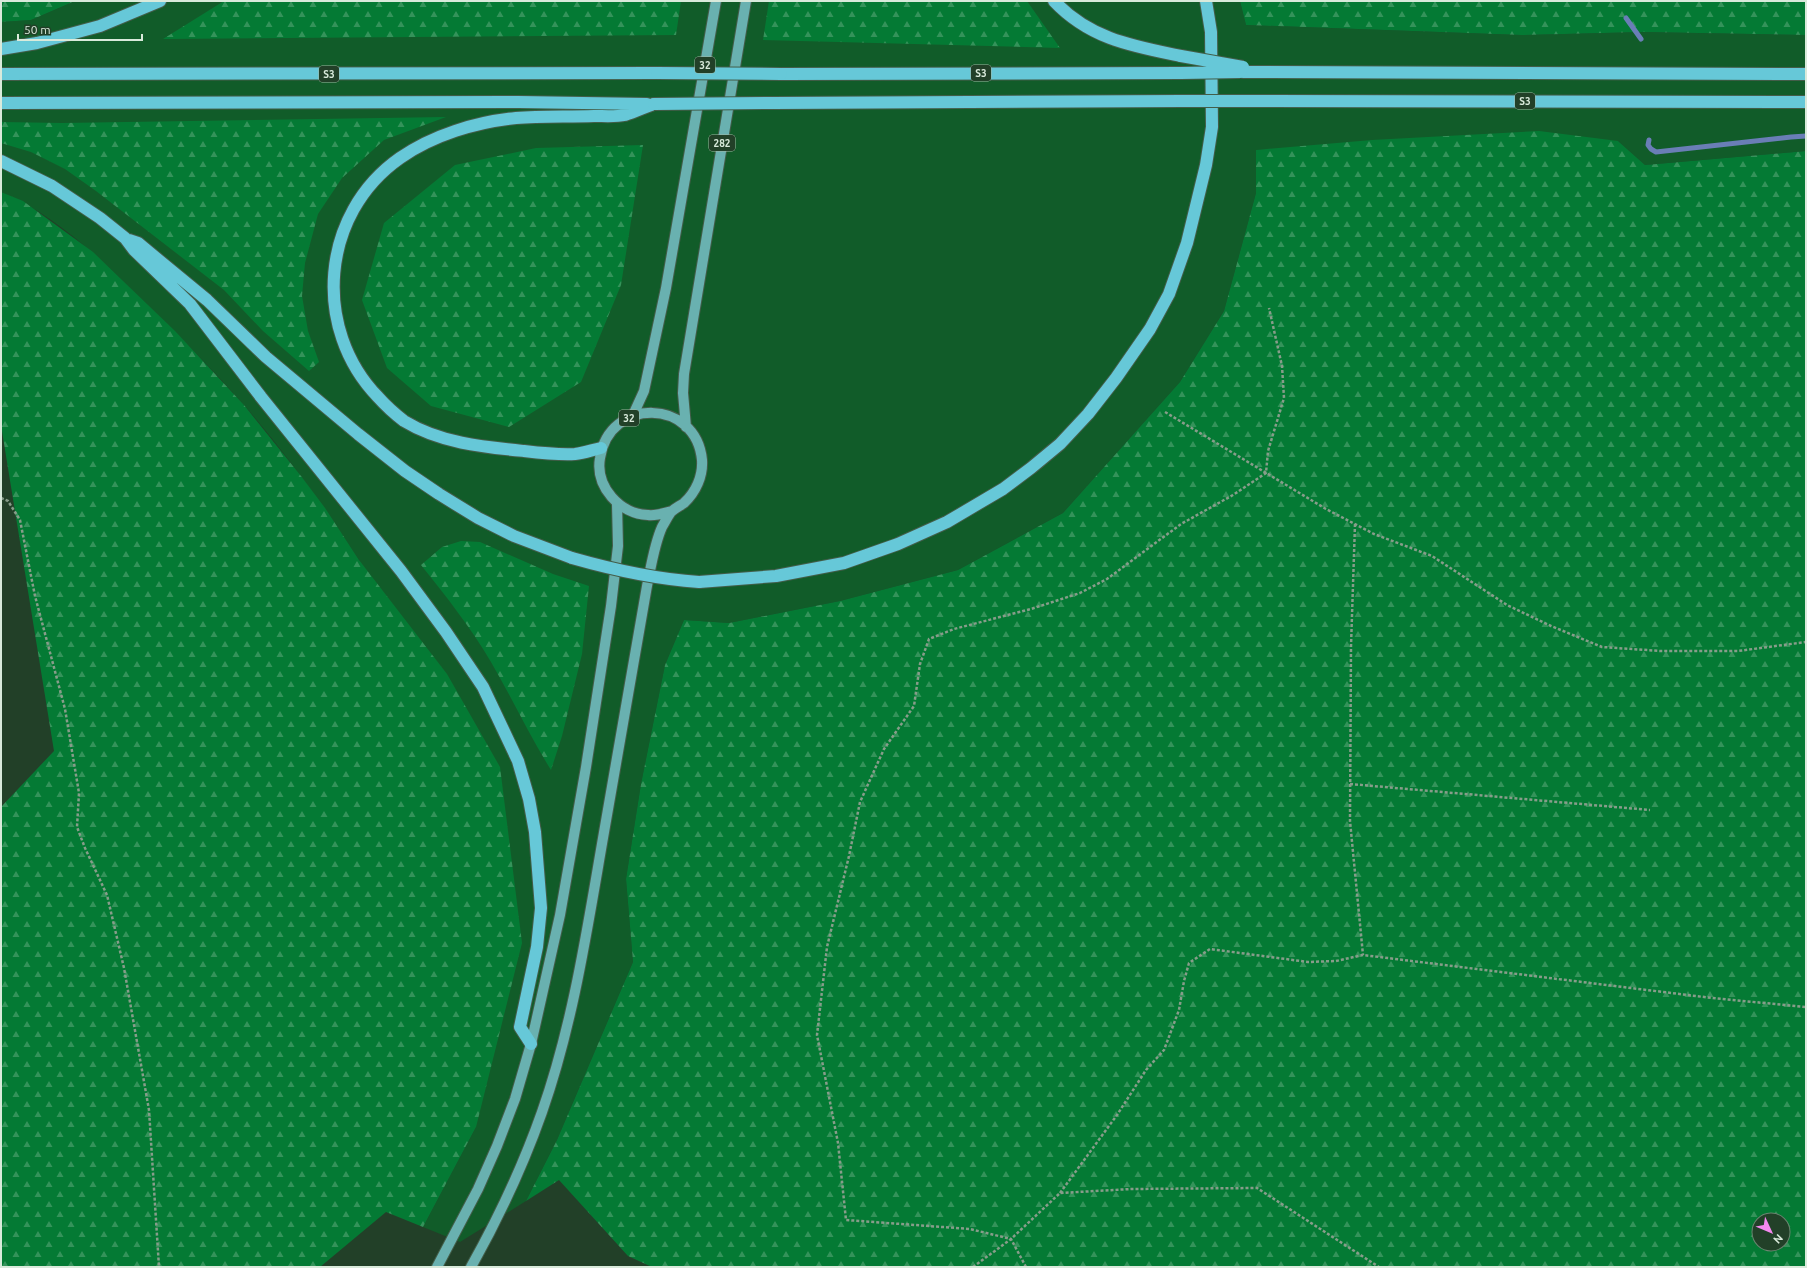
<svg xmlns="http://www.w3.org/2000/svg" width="1807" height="1268" viewBox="0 0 1807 1268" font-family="Ubuntu,sans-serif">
	<defs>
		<pattern id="forest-firs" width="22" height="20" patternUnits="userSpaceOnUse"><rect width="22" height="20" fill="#047a34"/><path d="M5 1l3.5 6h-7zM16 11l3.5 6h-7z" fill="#34935a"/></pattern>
	</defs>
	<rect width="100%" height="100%" fill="#224028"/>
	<path fill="#115c29" d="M 75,1 L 1240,1 L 1246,25 L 1521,35 L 1643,32 L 1806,35 L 1806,151 L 1645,165 L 1618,141 L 1256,150 L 1256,193 L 1224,311 L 1180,382 L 1063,513 L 958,570 L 840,601 L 729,623 L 684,620 L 665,665 L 641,784 L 626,879 L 633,962 L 557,1140 L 526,1201 L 460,1242 L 423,1227 L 476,1127 L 359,560 C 323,506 286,453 243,404 C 210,367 176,332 140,298 C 99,257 55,215 1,192 L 1,22 L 31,20 Z"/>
	<path fill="url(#forest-firs)" fill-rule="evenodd" d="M 1,1 L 75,1 L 31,20 L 1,22 Z
		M 224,1 L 681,1 L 676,35 L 163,39 Z
		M 769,1 L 1027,1 L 1060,48 L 763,40 Z
		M 1240,1 L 1806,1 L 1806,35 L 1643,32 L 1521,35 L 1246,25 Z
		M 446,117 L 384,140 L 342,178 L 318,214 L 305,263 L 302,296 L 308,331 L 319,362 L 309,371 L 263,331 L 224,290 L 96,191 L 65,169 L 31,152 L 1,143 L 1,122 L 62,123 Z
		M 1539,131 L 1618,141 L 1645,165 L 1806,151 L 1806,1267 L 652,1267 L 628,1256 L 559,1180 L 526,1201 L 557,1140 L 633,962 L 626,879 L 641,784 L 665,665 L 684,620 L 729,623 L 840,601 L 958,570 L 1063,513 L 1180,382 L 1224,311 L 1256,193 L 1256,150 L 1372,140 ZM 1759,1220 L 1783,1220 L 1783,1244 L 1759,1244 Z
		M 643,145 L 621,285 L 581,382 L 509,427 L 431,406 L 387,368 L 362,300 L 384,223 L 455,165 L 536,148 Z
		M 1,192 L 23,201 L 93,252 L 175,331 L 244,405 L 301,476 L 325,508 L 359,560 L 447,674 L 500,767 L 522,943 L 476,1127 L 423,1227 L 386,1212 L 320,1267 L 1,1267 L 1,807 L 54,751 L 1,425 Z
		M 461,541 L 480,542 L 553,574 L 589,586 L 582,654 L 562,736 L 551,770 C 529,735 512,698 491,662 C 471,628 446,596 421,565 L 442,547 Z"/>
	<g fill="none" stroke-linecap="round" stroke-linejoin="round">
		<path stroke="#6a7eb6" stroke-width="5" d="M 1626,18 L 1641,39
			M 1649,140 L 1648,145 L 1651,149 L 1656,152 L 1791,137 L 1806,136"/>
		<g stroke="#435d49" stroke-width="12">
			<path id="major" d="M 633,415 L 644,391 L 666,288 L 716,1
				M 686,427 L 683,393 L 684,374 L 746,1
				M 437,1267 L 478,1189 L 497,1146 L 515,1099 L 531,1044 L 560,915 L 586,767 L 611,606 L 618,546 L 617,504
				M 471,1267 C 499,1217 523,1166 542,1112 C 573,1024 587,930 603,838 C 618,754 633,670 647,586 C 651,567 654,545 662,527 C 665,522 668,516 671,512 C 675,508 680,506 684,503 C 696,492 703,476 702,460 C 696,398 609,397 600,458 C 595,487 620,514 648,515 C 657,516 664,513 672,511"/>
		</g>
		<g stroke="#435d49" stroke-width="14">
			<path id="highway" d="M 1054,1 C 1090,39 1132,46 1181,56
				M 1,49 L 37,43 L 100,26 L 160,1
				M 1243,72 L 1806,74
				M 1,74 L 657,73
				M 781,74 L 1181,73
				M 1243,101 L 1806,102
				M 1,103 L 519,102 L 647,104
				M 773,103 L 1182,101
				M 1,161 L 52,186 L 100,218 L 125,238 L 134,250 L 190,304 L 261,397 L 401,571 L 446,632 L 483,687 L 518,761 L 529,799 L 535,832 L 541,908 L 537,947 L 520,1027 L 531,1044
				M 129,240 L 138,243 L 207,300 L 266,357 L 358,434 L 405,471 L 439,494 L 478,518 L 514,536 L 572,558
				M 601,448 C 592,450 584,453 575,454 C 558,455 541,453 524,451 C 483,447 440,443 404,421 C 395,414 386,406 378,397 C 312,329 320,214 400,158 C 433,135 476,122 516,118 C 542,116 568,117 594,116 C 604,116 616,117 625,115 C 635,112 645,107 654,104
				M 699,582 L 776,576 L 844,563 L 898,544 L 947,522 L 1003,489 L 1031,468 L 1060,444 L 1088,414 L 1116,378 L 1150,329 L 1169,294 L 1187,243 L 1206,165 L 1212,127 L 1211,32 L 1206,1"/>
		</g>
		<path stroke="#879d8a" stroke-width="2.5" stroke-dasharray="3 2" stroke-linecap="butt" d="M 1165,412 L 1326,509 L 1374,534 L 1432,556 L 1507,605 L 1551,626 L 1602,647 L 1661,651 L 1738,651 L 1806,642
			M 1,498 L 8,501 L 20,520 L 35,596 L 65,709 L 79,793 L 77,827 L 85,848 L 107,895 L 124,968 L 149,1110 L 159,1267
			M 1355,524 L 1351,646 L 1350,821 L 1363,955
			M 1350,784 L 1650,810
			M 1060,1193 L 1117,1115 L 1146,1070 L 1164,1050 L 1179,1010 L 1184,981 L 1189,963 L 1210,949 L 1308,962 L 1336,961 L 1363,955 L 1712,998 L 1806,1007
			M 973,1267 L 1011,1239 L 1060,1193 L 1131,1189 L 1257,1188 L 1379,1267
			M 1026,1267 L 1011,1239 L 970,1229 L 846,1220 L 838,1143 L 817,1035 L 827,947 L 849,856 L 860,802 L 884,749 L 914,706 L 920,664 L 929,639 L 954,629 L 1031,609 L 1080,593 L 1107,579 L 1181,524 L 1233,495 L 1266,473 L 1268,451 L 1284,398 L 1282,366 L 1269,308"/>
		<use href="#major" stroke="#69b1b0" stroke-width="10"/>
		<use href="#highway" stroke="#66c8d8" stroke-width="12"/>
		<g stroke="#435d49" stroke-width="14" stroke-linecap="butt">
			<path id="highway-bridge" d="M 1181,56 L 1243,67
				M 657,73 L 781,74
				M 1181,73 L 1240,72
				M 1182,101 L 1243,101
				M 654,104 L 773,103
				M 572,558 C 614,570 655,579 699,582"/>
		</g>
		<use href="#highway-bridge" stroke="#66c8d8" stroke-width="12"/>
	</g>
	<g text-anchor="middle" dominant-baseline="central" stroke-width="3.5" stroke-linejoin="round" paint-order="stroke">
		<g fill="#224028" stroke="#a2b7a5" stroke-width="1">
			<rect x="695" y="57" width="20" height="16" rx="3"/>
			<rect x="971" y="65" width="20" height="16" rx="3"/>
			<rect x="319" y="66" width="20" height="16" rx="3"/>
			<rect x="1515" y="93" width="20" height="16" rx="3"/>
			<rect x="709" y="135" width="26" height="16" rx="3"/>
			<rect x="619" y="410" width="20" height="16" rx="3"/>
		</g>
		<g font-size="10" font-weight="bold" fill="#d9eadb">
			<text x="705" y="65">32</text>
			<text x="981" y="73">S3</text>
			<text x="329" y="74">S3</text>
			<text x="1525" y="101">S3</text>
			<text x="722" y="143">282</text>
			<text x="629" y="418">32</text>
		</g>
	</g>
	<rect width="1807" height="1268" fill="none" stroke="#d9eadb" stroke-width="4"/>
	<g transform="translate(1771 1232) rotate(134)"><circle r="19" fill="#224028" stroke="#6b8470"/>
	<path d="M0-3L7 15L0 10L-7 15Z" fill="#f589ef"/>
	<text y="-6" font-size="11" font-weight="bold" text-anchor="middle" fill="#d9eadb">N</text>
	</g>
	<path d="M18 34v6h124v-6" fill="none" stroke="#d9eadb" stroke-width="2"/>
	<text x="24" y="34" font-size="12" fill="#d9eadb" stroke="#224028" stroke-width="3" paint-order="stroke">50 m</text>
</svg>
